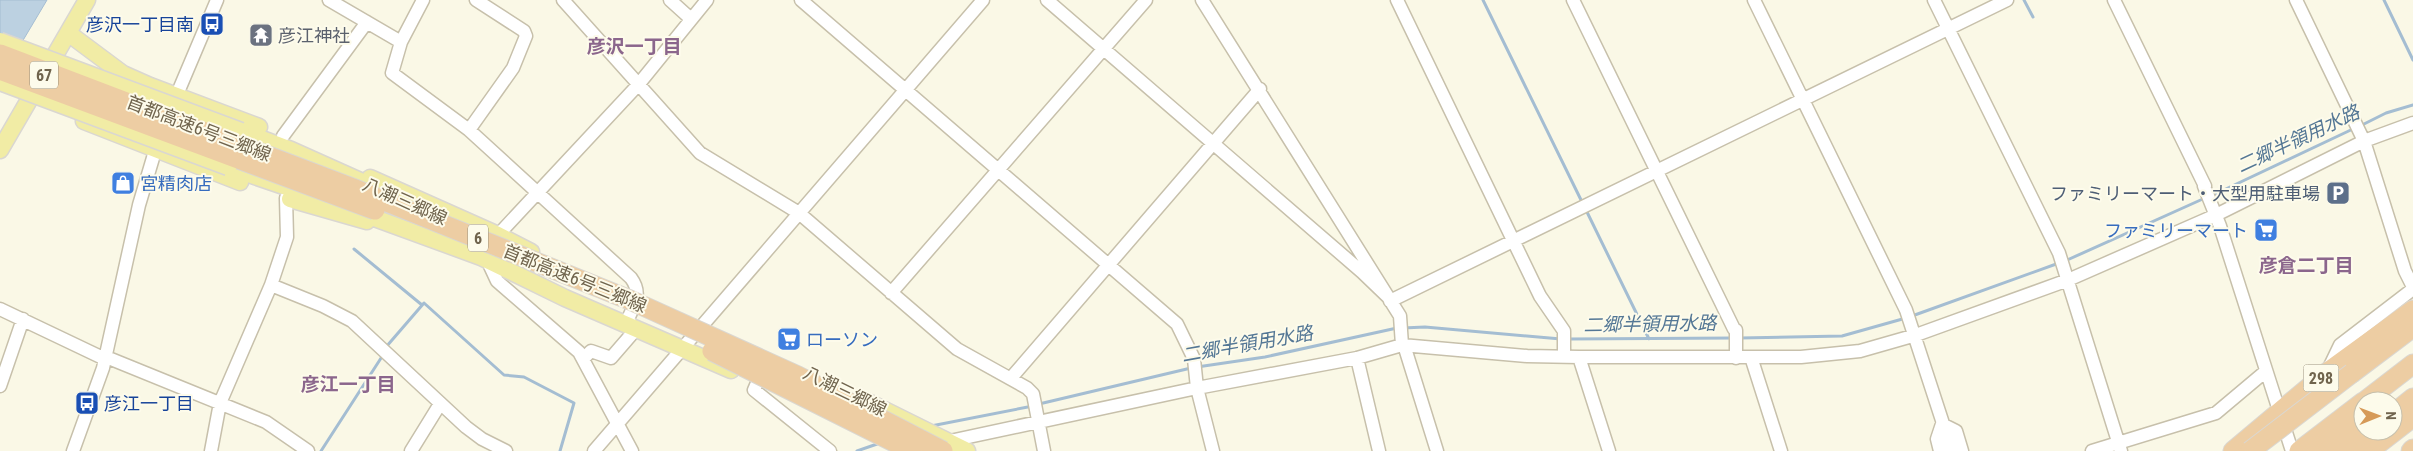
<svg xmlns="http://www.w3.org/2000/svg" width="2413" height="451" viewBox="0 0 2413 451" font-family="'Roboto Condensed','Noto Sans JP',sans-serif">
	<rect width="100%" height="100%" fill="#faf8e6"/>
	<path fill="#bcd1e1" stroke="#a4bdd2" d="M 0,0 L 47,0 L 0,79 Z"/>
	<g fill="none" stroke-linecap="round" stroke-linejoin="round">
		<path stroke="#a4bdd2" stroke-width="3" d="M 1483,0 L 1583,204
			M 2024,0 L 2033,17
			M 2384,0 L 2413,60
			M 2360,126 L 2386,113 L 2413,105
			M 2211,196 L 2355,128
			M 1586,210 L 1649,339
			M 354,249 L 422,305
			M 2065,261 L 2205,198
			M 1912,316 L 2059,263
			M 1403,328 L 1425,327 L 1561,339
			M 1740,338 L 1842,336 L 1906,318
			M 1568,339 L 1734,338
			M 386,347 L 424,303 L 504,375 L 524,377 L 574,403 L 560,451
			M 1197,367 L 1265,357 L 1397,328
			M 1039,404 L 1191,368
			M 931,426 L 1033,406
			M 321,451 L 383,355
			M 857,451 L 880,443"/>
		<g stroke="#c7c0ab" stroke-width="15">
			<path id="minor" d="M 329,0 L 401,42 L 392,73 L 469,130 L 631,278 C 642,293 635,303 628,319 L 632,326
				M 563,0 L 700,153 L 799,213 L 957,349 L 1027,388 L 1033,394 L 1044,451
				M 670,0 L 691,19
				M 801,0 L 1177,324 L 1194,359 L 1197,388 L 1213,451
				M 1047,0 L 1362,272 L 1388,297
				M 1202,0 L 1400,316 L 1402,345
				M 1397,0 L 1540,296 L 1564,331 L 1564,357
				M 1573,0 L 1734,329
				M 1754,0 L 1906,310 L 1952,451
				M 1934,0 L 2059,253 L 2121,451
				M 2114,0 L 2205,186
				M 2296,0 L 2364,141 L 2405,271 L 2413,287
				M 401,42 L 423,0
				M 173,104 L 217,0
				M 469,130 L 513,68 L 526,36 L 524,31 L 476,0
				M 283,136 L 367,22
				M 2204,186 L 2220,226 L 2292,451
				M 286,198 L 287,237 L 271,285 L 323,306 L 352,321 L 466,427 L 482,439 L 506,451
				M 498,235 L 638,85 L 707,0
				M 490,266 L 497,281 L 579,352 L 632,451
				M 891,293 L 1146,0
				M 1390,301 L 2007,0
				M 0,309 L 105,359
				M 1736,330 L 1736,358
				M 1404,345 L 1437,451
				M 106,357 L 266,422 L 308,451
				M 1579,357 L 1609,451
				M 1751,357 L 1781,451
				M 584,358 L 591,351 L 611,358 L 637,328
				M 1357,358 L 1379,451
				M 2328,370 L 2340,345 L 2413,289
				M 1011,378 L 1260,89
				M 757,383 L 754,390 L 830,451
				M 0,386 L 23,319
				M 945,442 L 1197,388 L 1357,358 L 1402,345 L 1527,356 L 1579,357 L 1801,357 L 1860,351 L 1916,335 L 2068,280 L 2216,215 L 2364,141 L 2413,123
				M 73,451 L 103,368 L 139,205 L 158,141
				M 211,451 L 220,403 L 271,285
				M 411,451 L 440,404
				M 594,451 L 983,0
				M 1940,451 L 1937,439 L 1942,424 L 1956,431 L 1962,451
				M 2092,451 L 2216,413 L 2266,371"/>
		</g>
		<g stroke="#dad7d1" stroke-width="19">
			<path id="major" d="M 68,33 L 123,74 L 150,86 L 259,127
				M 84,121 L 240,182
				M 241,131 L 291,150 L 378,189
				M 0,150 L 87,0
				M 228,167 L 307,194
				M 370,178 L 498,235 L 531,252
				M 290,199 L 367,221
				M 358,212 L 481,257 L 565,298 L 731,370
				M 866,401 L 967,451"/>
		</g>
		<g stroke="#dad7d1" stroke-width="21">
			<path id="highway" d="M 2352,373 L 2413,327
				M 2365,401 L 2413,364
				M 2393,414 L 2413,398
				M 2233,451 L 2325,374 L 2413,310
				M 2299,451 L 2363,402
				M 2322,451 L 2363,418
				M 2346,451 L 2372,431
				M 2369,451 L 2413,417
				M 2411,451 L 2413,449"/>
		</g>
		<use href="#minor" stroke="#fff" stroke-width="12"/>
		<use href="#major" stroke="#f1eca5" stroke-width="16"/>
		<use href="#highway" stroke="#edcda3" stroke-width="19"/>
		<g stroke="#dad7d1" stroke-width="19" stroke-linecap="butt">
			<path id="major-bridge" d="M 0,41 L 241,131
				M 0,82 L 228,167"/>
		</g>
		<g stroke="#dad7d1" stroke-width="21" stroke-linecap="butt">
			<path id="highway-bridge" d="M 0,54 L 355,189 L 630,300 L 798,376 L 943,451
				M 0,70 L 375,210
				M 712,351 L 912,451
				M 2250,451 L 2352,373"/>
		</g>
		<use href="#major-bridge" stroke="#f1eca5" stroke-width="16"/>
		<use href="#highway-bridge" stroke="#edcda3" stroke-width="19"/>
	</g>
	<defs>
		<g id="bus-square" transform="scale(1.25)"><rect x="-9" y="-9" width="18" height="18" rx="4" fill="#1a4fb4" stroke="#fdfbeb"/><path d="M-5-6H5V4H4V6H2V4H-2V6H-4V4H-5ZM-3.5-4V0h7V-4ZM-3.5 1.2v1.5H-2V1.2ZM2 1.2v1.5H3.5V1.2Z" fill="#fff"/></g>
		<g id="temple-square" transform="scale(1.25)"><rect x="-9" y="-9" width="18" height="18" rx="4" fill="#6b7280" stroke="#fdfbeb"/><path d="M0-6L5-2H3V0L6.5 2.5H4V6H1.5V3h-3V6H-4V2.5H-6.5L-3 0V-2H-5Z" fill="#fff"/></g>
		<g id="shop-square" transform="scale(1.25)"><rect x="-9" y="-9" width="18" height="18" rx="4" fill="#3f7fe0" stroke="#fdfbeb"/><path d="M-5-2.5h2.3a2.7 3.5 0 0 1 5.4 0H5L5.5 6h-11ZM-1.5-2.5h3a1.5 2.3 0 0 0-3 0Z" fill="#fff"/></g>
		<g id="parking-square" transform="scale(1.25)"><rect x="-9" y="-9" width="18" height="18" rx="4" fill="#5c6f8a" stroke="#fdfbeb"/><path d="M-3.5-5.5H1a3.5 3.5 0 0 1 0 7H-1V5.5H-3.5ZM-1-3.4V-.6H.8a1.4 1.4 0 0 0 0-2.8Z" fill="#fff"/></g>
		<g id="supermarket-square" transform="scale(1.25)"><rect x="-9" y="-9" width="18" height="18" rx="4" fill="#3f7fe0" stroke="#fdfbeb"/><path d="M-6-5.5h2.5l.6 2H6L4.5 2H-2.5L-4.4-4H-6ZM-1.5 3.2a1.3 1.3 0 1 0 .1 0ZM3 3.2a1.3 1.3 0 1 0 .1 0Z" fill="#fff"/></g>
	</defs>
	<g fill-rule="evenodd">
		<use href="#bus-square" x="212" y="24"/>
		<use href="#temple-square" x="261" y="35"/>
		<use href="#shop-square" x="123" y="183"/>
		<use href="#parking-square" x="2338" y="193"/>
		<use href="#supermarket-square" x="2266" y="230"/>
		<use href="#supermarket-square" x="789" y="339"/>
		<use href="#bus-square" x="87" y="403"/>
	</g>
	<g text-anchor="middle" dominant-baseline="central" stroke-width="4" stroke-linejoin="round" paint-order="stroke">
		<g fill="#fdfbeb" stroke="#9a917c" stroke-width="1">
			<rect x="30" y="61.5" width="28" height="27" rx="4"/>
			<rect x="468" y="224.5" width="20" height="27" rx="4"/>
			<rect x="2303.5" y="364.5" width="35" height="27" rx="4"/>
		</g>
		<g font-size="16" font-weight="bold" fill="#70644d">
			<text x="44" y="75">67</text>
			<text x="478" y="238">6</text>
			<text x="2321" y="378">298</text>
		</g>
		<g font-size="18" fill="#164399" stroke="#fdfbeb" text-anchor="end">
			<text x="194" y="24">彦沢一丁目南</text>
			<text x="104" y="403" text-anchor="start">彦江一丁目</text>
		</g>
		<g font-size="18" fill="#5b616d" stroke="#fdfbeb" text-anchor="start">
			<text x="278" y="35">彦江神社</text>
		</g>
		<g font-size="18" fill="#70644d" stroke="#fdfbeb">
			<text transform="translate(199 128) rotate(21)">首都高速6号三郷線</text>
			<text transform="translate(405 201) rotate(24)">八潮三郷線</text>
			<text transform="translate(575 278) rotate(22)">首都高速6号三郷線</text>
			<text transform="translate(845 391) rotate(26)">八潮三郷線</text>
		</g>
		<g font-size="18" fill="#366cbe" stroke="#fdfbeb" text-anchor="start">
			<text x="140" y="183">宮精肉店</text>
			<text x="2248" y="230" text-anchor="end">ファミリーマート</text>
			<text x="806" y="339">ローソン</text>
		</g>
		<g font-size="18" fill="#4e5e75" stroke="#fdfbeb" text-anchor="end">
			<text x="2320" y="193">ファミリーマート・大型用駐車場</text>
		</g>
		<g font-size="19" font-weight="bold" fill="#8b668c" stroke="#fdfbeb">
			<text x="634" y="46">彦沢一丁目</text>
			<text x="2306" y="265">彦倉二丁目</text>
			<text x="348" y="384">彦江一丁目</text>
		</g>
		<g font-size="19" font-style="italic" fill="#547795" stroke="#fdfbeb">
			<text transform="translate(2298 139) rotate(-25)">二郷半領用水路</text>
			<text transform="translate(1650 324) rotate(-1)">二郷半領用水路</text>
			<text transform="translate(1247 344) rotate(-10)">二郷半領用水路</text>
		</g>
	</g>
	<g transform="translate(2378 416) rotate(89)"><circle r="24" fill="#fdfbeb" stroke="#c5bfac"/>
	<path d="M0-4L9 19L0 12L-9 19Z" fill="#d69a58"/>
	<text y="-8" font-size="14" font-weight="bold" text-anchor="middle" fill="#70644d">N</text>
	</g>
</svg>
